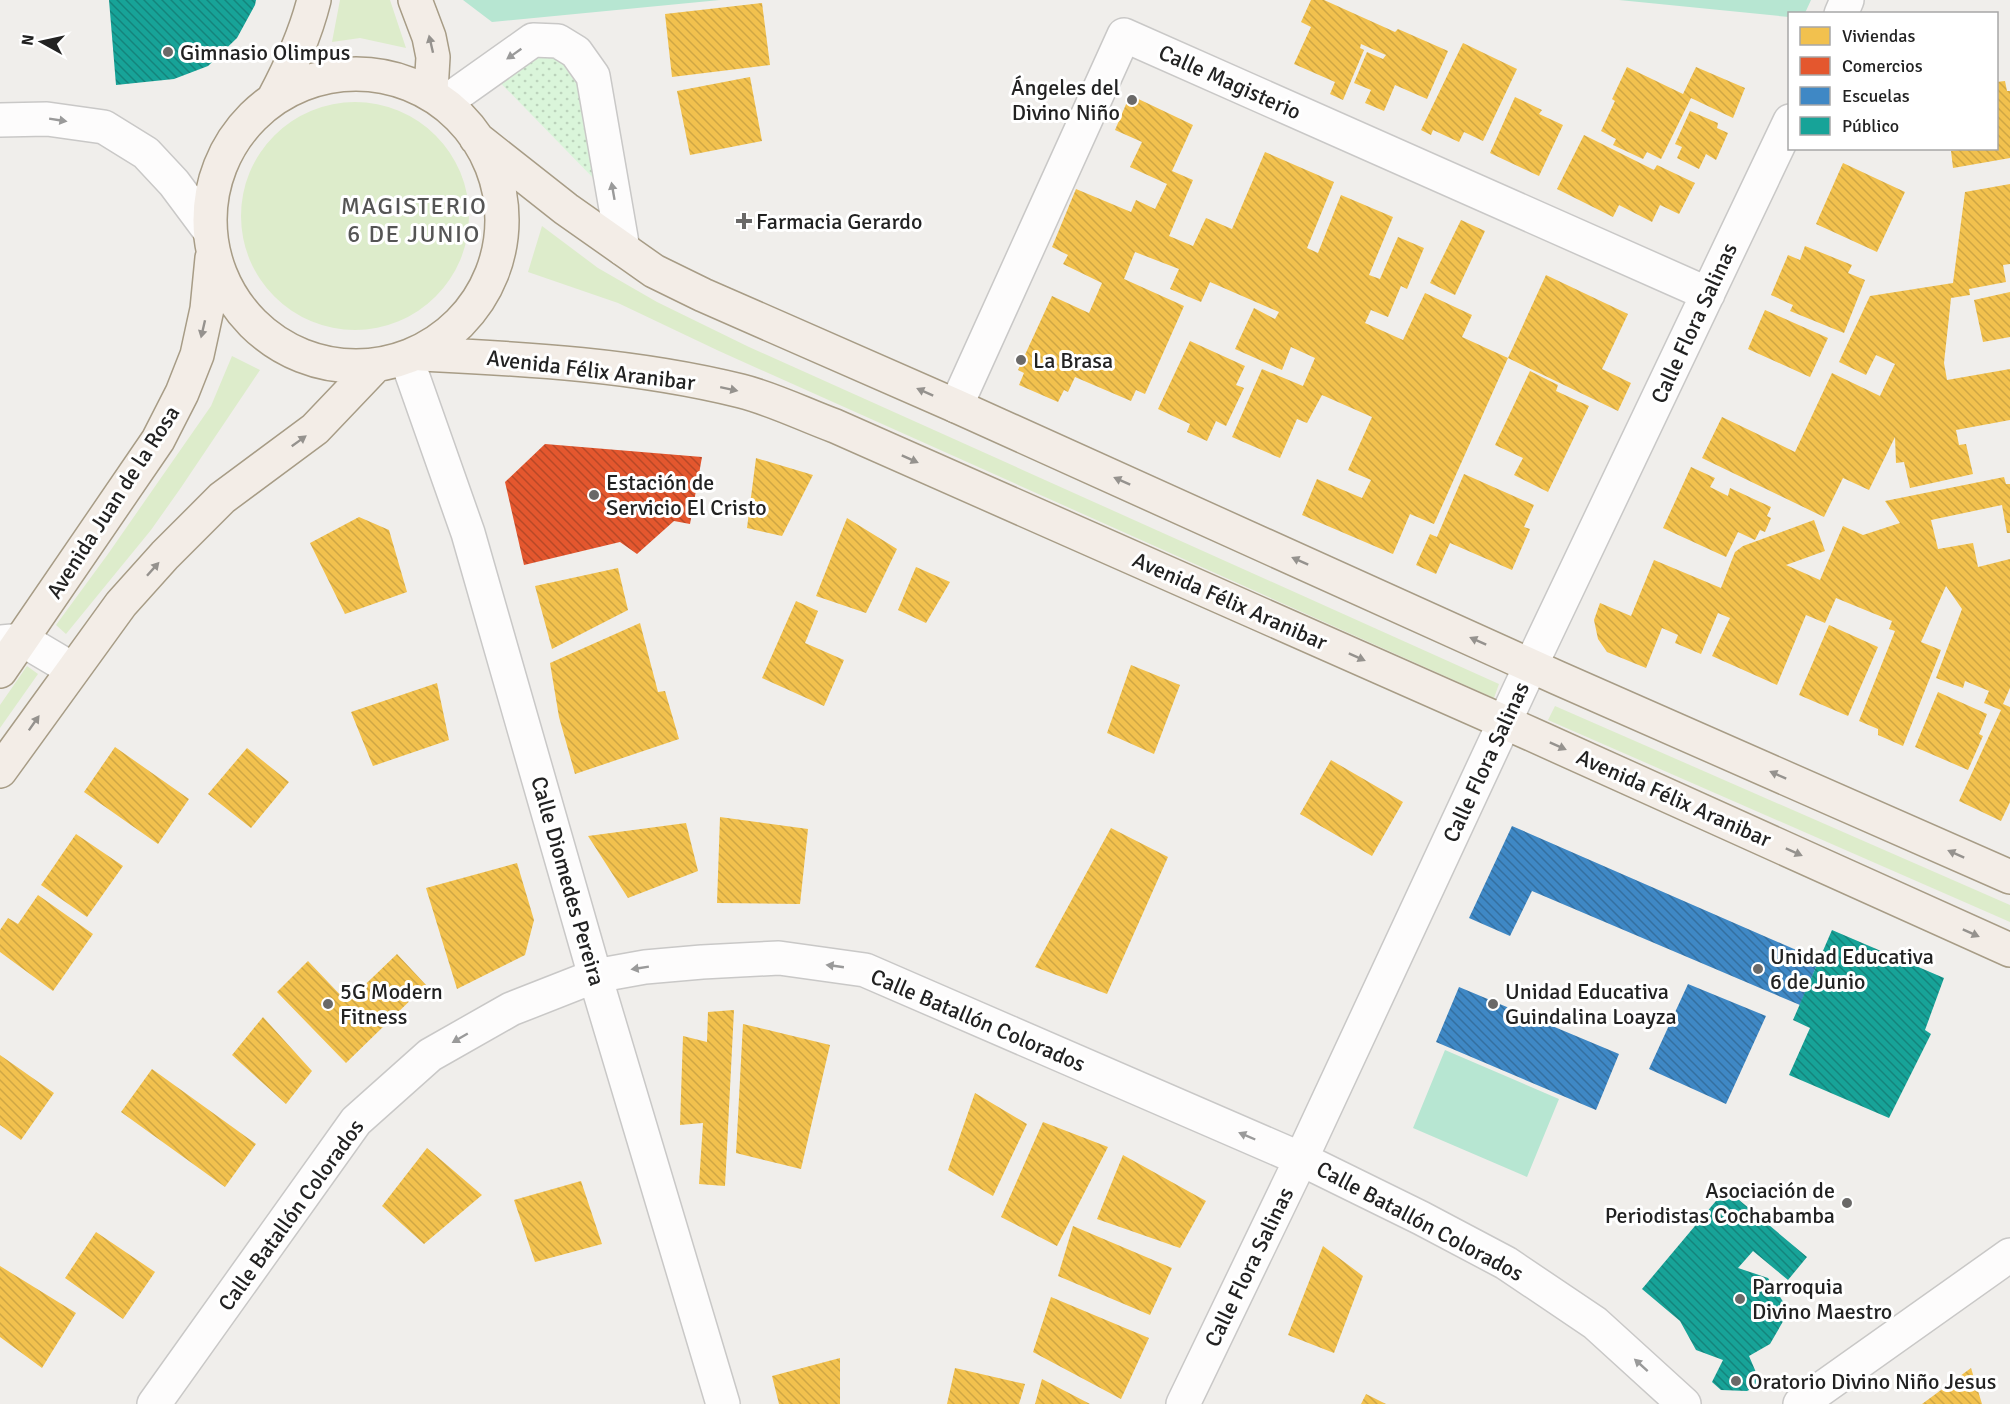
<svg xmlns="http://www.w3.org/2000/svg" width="2010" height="1404" viewBox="0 0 2010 1404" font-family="Signika,sans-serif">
	<defs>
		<pattern id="park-dots" width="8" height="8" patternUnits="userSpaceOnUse" patternTransform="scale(1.5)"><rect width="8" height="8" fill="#daf5da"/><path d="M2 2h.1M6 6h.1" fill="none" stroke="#bbd2bb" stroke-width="1.8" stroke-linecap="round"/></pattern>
		<pattern id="homes-back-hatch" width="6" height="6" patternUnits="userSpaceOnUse" patternTransform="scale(1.5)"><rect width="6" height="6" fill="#f2c14e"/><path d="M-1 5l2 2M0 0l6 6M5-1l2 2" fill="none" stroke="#cfa644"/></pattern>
		<pattern id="shops-back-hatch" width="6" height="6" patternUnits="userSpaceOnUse" patternTransform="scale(1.5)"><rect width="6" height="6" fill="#e4572e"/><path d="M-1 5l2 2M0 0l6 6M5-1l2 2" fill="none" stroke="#b84827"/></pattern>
		<pattern id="schools-back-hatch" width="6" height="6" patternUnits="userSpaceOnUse" patternTransform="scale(1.5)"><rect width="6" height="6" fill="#3f88c5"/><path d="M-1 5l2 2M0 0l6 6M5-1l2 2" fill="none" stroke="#346fa0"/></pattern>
		<pattern id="public-back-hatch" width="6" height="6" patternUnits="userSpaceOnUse" patternTransform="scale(1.5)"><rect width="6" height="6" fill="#17a398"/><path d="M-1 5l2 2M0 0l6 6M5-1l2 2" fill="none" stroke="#14847c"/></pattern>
	</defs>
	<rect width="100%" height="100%" fill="#f0eeeb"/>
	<path fill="#ddeccb" d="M 340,0 L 390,0 L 406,48 L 360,38 L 332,42 Z
		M241 216a114 114 0 1 1 228 0a114 114 0 1 1-228 0Z
		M 542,226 L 598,268 L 657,302 L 749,347 L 1499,684 L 1494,698 L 719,351 L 618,303 L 528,272 Z
		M 232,356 L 260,370 L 180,489 L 151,530 L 66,634 L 56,625 L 108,554 L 211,406 Z
		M 27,666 L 38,674 L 0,728 L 0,705 Z
		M 1555,706 L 2010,905 L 2010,922 L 1548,720 Z"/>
	<path fill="url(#park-dots)" d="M 544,56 L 566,57 L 579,72 L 600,185 L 485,67 Z"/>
	<path fill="#b7e6d2" d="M 463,0 L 720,0 L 492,22 Z
		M 1619,0 L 1811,0 L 1805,13 L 1790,14 L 1789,17 Z
		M 1445,1050 L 1559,1099 L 1527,1177 L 1413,1128 Z"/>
	<path fill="url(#homes-back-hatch)" d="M 1311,0 L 1324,0 L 1395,32 L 1398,29 L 1448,51 L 1427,99 L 1395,85 L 1384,111 L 1365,103 L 1371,90 L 1354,83 L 1367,52 L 1383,59 L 1386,55 L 1361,44 L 1360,48 L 1364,50 L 1343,100 L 1330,94 L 1335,82 L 1294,64 L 1311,27 L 1301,22 Z
		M 762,3 L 770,65 L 672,77 L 665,14 Z
		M 1463,43 L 1517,69 L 1483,141 L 1464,132 L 1459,142 L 1433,130 L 1431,135 L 1421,130 Z
		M 1627,67 L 1683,94 L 1696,67 L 1745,88 L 1733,118 L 1691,98 L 1661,159 L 1647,152 L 1643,159 L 1613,145 L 1616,139 L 1601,131 L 1615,101 L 1612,99 Z
		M 750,77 L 762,141 L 690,155 L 677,91 Z
		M 2005,81 L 2007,91 L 2010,91 L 2010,158 L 1953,168 L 1951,151 L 1959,150 L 1959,148 L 1996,148 L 1996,82 Z
		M 1130,95 L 1193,125 L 1172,171 L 1193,180 L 1169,236 L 1193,246 L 1206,218 L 1232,229 L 1265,152 L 1334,182 L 1307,248 L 1318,253 L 1341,195 L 1393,217 L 1369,275 L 1380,279 L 1398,237 L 1424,248 L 1407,289 L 1401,286 L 1388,317 L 1371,310 L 1365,323 L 1403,340 L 1425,293 L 1472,315 L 1462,337 L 1508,358 L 1434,524 L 1410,514 L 1393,554 L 1302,515 L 1317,479 L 1362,498 L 1371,480 L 1348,470 L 1372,417 L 1322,395 L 1307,423 L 1297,419 L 1280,458 L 1232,437 L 1262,369 L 1303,386 L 1315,358 L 1291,347 L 1282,370 L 1235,349 L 1254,308 L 1275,319 L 1279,312 L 1210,282 L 1201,302 L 1170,289 L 1179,269 L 1135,252 L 1124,279 L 1184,306 L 1145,394 L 1136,390 L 1131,401 L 1075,377 L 1068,392 L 1064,390 L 1058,402 L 1019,385 L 1024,373 L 1018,370 L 1052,296 L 1089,313 L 1102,283 L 1063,264 L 1068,255 L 1052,247 L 1076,189 L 1131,212 L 1136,200 L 1155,209 L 1167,184 L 1130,167 L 1142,142 L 1115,130 Z
		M 1515,97 L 1542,110 L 1539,114 L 1563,125 L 1539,176 L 1490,153 Z
		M 1690,111 L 1718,123 L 1717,128 L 1728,133 L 1716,160 L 1706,154 L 1699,169 L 1677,158 L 1682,147 L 1675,144 Z
		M 1584,135 L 1654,170 L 1657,165 L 1695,183 L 1679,214 L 1660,205 L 1652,222 L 1619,205 L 1613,217 L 1557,189 Z
		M 1843,163 L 1905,192 L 1877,252 L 1816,224 Z
		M 2010,184 L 2010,264 L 2003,265 L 2006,282 L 1969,289 L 1970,295 L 1951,298 L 1944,363 L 1947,380 L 2010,369 L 2010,420 L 1956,430 L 1959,445 L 1966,444 L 1973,474 L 1910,488 L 1904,462 L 1896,463 L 1895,437 L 1869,490 L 1843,478 L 1824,517 L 1702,458 L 1722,417 L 1795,452 L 1832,373 L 1880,396 L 1895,364 L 1876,355 L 1866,375 L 1839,362 L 1870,296 L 1953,283 L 1965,192 Z
		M 1461,220 L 1485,231 L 1455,295 L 1430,283 Z
		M 1805,246 L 1852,265 L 1848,273 L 1865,280 L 1844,333 L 1790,311 L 1793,305 L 1771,295 L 1788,255 L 1800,260 Z
		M 1546,275 L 1628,314 L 1602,369 L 1631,383 L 1618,411 L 1508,358 Z
		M 2010,292 L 2010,337 L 1983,342 L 1974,300 Z
		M 1765,310 L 1828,338 L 1810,377 L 1748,349 Z
		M 1190,341 L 1245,366 L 1236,385 L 1244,388 L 1226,426 L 1216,421 L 1207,441 L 1187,432 L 1190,424 L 1158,409 Z
		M 1530,371 L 1558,385 L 1556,391 L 1589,406 L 1548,492 L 1514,475 L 1523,458 L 1495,445 Z
		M 756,458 L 813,475 L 782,536 L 747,528 Z
		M 1691,467 L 1715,478 L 1710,487 L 1728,496 L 1730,488 L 1771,507 L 1767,516 L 1771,518 L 1765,532 L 1760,530 L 1755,540 L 1738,532 L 1726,557 L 1663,528 Z
		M 1464,474 L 1534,505 L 1524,527 L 1530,529 L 1512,570 L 1450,543 L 1436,574 L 1416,565 L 1430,534 L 1437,537 Z
		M 2004,477 L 2006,484 L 2010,484 L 2010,533 L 2007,533 L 2002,505 L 1931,520 L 1938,549 L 1973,543 L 1978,567 L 2010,559 L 2010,688 L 2003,704 L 2010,707 L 2010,802 L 2001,821 L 1959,801 L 2001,710 L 1984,703 L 1989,691 L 1965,681 L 1963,688 L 1936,678 L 1962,609 L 1946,586 L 1921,642 L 1941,650 L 1903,746 L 1878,735 L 1878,729 L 1859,721 L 1895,631 L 1889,629 L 1892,621 L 1836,598 L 1825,623 L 1806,615 L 1777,685 L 1712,656 L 1730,618 L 1718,613 L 1701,654 L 1675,643 L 1678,635 L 1662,628 L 1646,668 L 1607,652 L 1598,639 L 1594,620 L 1600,603 L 1631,616 L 1654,560 L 1721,588 L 1735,552 L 1743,546 L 1814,520 L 1825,551 L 1786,565 L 1820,580 L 1843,526 L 1863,535 L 1900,523 L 1885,501 Z
		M 359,517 L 389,530 L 407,592 L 345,614 L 310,543 Z
		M 847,518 L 897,549 L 866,613 L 816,596 Z
		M 916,567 L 950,582 L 926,623 L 898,610 Z
		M 618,568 L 628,610 L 552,649 L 535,586 Z
		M 796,601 L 818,611 L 805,643 L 844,660 L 824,706 L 762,678 Z
		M 640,623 L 658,692 L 665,691 L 679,739 L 575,774 L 559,717 L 550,663 Z
		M 1829,625 L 1878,647 L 1848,716 L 1799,695 Z
		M 1131,665 L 1180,685 L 1154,754 L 1107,733 Z
		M 437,683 L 449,740 L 373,766 L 351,712 Z
		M 1938,692 L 1987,714 L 1979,734 L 1983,736 L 1968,770 L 1915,747 Z
		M 115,747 L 189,799 L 158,844 L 84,792 Z
		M 247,748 L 289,782 L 251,828 L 208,794 Z
		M 1331,760 L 1403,802 L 1372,856 L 1300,814 Z
		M 720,817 L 808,829 L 800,904 L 717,903 Z
		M 686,823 L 698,871 L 628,898 L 588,836 Z
		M 1111,828 L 1168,857 L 1107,994 L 1035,967 Z
		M 76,834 L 123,866 L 87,917 L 41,885 Z
		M 517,863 L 534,920 L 525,955 L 457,989 L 426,888 Z
		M 38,895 L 93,934 L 53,991 L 0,952 L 0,930 L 8,918 L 18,924 Z
		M 397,954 L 426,985 L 346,1063 L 277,992 L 308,961 L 347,1002 Z
		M 734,1010 L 725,1186 L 699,1184 L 703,1123 L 680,1125 L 683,1036 L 707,1042 L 708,1012 Z
		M 263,1017 L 312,1071 L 286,1104 L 232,1055 Z
		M 743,1024 L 830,1045 L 801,1169 L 736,1153 Z
		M 0,1055 L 54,1093 L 21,1140 L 0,1125 Z
		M 152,1069 L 256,1144 L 225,1187 L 121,1112 Z
		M 975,1093 L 1027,1124 L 993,1196 L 948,1170 Z
		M 1043,1122 L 1108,1147 L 1057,1246 L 1001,1217 Z
		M 427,1148 L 482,1195 L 424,1244 L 382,1206 Z
		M 1123,1155 L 1206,1201 L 1180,1248 L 1097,1219 Z
		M 581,1181 L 602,1244 L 535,1262 L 514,1200 Z
		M 1073,1226 L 1172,1268 L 1150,1315 L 1058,1276 Z
		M 96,1232 L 155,1272 L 123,1319 L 65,1278 Z
		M 1323,1246 L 1363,1276 L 1334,1353 L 1288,1335 Z
		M 0,1266 L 76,1313 L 42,1368 L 0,1337 Z
		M 1051,1297 L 1149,1338 L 1121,1399 L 1033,1352 Z
		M 840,1358 L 840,1404 L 779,1404 L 772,1376 Z
		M 955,1368 L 1025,1384 L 1019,1404 L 947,1404 Z
		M 1971,1368 L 1982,1404 L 1922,1404 Z
		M 1042,1379 L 1090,1404 L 1035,1404 Z
		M 1366,1394 L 1386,1404 L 1361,1404 Z"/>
	<path fill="url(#shops-back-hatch)" d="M 545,444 L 702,457 L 690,524 L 674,521 L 637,554 L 620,542 L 524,565 L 505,482 Z"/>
	<path fill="url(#schools-back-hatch)" d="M 1512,826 L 1819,960 L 1800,1005 L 1532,891 L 1510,936 L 1469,918 Z
		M 1688,984 L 1766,1016 L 1726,1104 L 1649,1069 Z
		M 1459,987 L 1619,1054 L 1596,1110 L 1436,1042 Z"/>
	<path fill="url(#public-back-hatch)" d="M 109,0 L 256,0 L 255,5 L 237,38 L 208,66 L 174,79 L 116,85 Z
		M 1832,930 L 1944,978 L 1925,1030 L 1931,1034 L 1889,1118 L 1789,1075 L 1810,1028 L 1793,1020 Z
		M 1726,1189 L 1807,1257 L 1788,1280 L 1753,1251 L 1738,1268 L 1768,1278 L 1789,1311 L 1770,1344 L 1749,1356 L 1761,1384 L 1747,1391 L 1721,1390 L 1712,1382 L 1723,1360 L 1696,1350 L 1680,1321 L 1642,1289 Z"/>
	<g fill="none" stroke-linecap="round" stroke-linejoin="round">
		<g stroke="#c9c8c7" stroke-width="36">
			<path id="minor" d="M 1841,14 L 1847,0
				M 447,101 L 533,40 L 558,41 L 576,52 L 593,76 L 623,249
				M 0,120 L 47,119 L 104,127 L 146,153 L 174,183 L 209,230
				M 407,360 L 468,533 L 595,976 L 723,1404
				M 956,406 L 1124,35 L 1708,294
				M 0,642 L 23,640 L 72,669
				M 154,1404 L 356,1121 L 430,1055 L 511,1009 L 595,976 L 645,967 L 702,962 L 779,958 L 865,970 L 1301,1159 L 1421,1218 L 1506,1263 L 1595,1323 L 1684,1404
				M 1183,1404 L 1301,1159 L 1531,665 L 1790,121
				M 1800,1404 L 2010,1255"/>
		</g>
		<g stroke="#a79c86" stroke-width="36">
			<path id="major" d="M 415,0 L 429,37 L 433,57 L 431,91
				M210 220a146 146 0 1 1 292 0a146 146 0 1 1-292 0Z
				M 274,98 C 291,66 305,36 314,0
				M 476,138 L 566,209 L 654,271 L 703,295 L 956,406 L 1558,678 L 2010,877
				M 421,354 C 528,359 636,365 741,391 C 773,399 805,415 835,426 L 1531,734 L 2010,950
				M 0,671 L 158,440 L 182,393 L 197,355 L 207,309 L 212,258
				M 0,771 L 121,604 L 165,555 L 222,498 L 315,429 L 376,365"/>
		</g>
		<use href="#minor" stroke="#fdfcfc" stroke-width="33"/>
		<use href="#major" stroke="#f3ede7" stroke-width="33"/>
	</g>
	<defs><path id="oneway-solid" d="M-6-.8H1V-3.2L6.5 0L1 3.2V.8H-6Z" transform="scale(1.5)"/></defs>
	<g fill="#95928e">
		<use href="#oneway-solid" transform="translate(431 44) rotate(-103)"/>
		<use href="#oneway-solid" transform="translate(203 329) rotate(103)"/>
		<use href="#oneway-solid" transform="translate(729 389) rotate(12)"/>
		<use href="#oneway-solid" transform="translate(925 392) rotate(-156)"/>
		<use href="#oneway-solid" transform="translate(299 441) rotate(-36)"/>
		<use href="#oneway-solid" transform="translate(910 459) rotate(24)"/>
		<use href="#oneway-solid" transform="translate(1122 481) rotate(-156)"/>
		<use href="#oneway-solid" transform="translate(1300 561) rotate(-156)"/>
		<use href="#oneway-solid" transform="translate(153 569) rotate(-48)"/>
		<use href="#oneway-solid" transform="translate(1478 641) rotate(-156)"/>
		<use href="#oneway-solid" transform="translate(1357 657) rotate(24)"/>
		<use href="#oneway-solid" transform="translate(34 723) rotate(-55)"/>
		<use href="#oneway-solid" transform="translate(1558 746) rotate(24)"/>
		<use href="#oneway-solid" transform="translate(1778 775) rotate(-156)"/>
		<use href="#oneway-solid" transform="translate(1794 852) rotate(24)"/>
		<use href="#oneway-solid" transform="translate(1956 854) rotate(-156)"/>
		<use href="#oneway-solid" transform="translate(1971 933) rotate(24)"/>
	</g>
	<g fill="#9a9a9a">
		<use href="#oneway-solid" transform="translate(514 54) rotate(145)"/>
		<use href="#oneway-solid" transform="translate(58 120) rotate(9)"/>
		<use href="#oneway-solid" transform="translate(613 191) rotate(-100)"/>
		<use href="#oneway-solid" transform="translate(835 966) rotate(-172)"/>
		<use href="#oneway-solid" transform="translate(640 968) rotate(171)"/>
		<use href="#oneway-solid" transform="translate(460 1038) rotate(150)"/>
		<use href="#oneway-solid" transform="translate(1247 1136) rotate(-157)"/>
		<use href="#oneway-solid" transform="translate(1641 1365) rotate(-138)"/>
	</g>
	<g fill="#6a6968" stroke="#fff" stroke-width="2">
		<circle cx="168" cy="52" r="6"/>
		<circle cx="1132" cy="100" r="6"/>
		<path d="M741 212h6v6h6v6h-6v6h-6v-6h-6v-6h6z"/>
		<circle cx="1021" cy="360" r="6"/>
		<circle cx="594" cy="495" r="6"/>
		<circle cx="1758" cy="969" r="6"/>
		<circle cx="328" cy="1004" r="6"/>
		<circle cx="1493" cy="1004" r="6"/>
		<circle cx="1847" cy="1203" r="6"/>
		<circle cx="1740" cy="1299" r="6"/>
		<circle cx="1736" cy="1381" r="6"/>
	</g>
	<g text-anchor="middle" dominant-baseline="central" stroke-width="6" stroke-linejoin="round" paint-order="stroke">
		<g font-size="22" fill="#222" stroke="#fff" text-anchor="start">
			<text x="180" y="52">Gimnasio Olimpus</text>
			<text x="1120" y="87" text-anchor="end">Ángeles del<tspan x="1120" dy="25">Divino Niño</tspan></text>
			<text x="756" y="221">Farmacia Gerardo</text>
			<text x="1033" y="360">La Brasa</text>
			<text x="606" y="482">Estación de<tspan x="606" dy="25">Servicio El Cristo</tspan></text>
			<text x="1770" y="956">Unidad Educativa<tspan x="1770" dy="25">6 de Junio</tspan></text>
			<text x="340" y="991">5G Modern<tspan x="340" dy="25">Fitness</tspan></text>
			<text x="1505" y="991">Unidad Educativa<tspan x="1505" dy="25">Guindalina Loayza</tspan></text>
			<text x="1835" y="1190" text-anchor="end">Asociación de<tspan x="1835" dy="25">Periodistas Cochabamba</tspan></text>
			<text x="1752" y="1286">Parroquia<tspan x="1752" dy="25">Divino Maestro</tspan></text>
			<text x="1748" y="1381">Oratorio Divino Niño Jesus</text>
		</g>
		<g font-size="22" fill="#222" stroke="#fff">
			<text transform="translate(1230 82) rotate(24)">Calle Magisterio</text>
			<text transform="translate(1694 323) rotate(-65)">Calle Flora Salinas</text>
			<text transform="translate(591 370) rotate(7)">Avenida Félix Aranibar</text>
			<text transform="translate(113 502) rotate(-57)">Avenida Juan de la Rosa</text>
			<text transform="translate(1230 601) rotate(24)">Avenida Félix Aranibar</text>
			<text transform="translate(1486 762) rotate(-65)">Calle Flora Salinas</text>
			<text transform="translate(1674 798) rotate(24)">Avenida Félix Aranibar</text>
			<text transform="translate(568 881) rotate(74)">Calle Diomedes Pereira</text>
			<text transform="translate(978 1020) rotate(23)">Calle Batallón Colorados</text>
			<text transform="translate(291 1215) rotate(-54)">Calle Batallón Colorados</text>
			<text transform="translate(1420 1221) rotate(28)">Calle Batallón Colorados</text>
			<text transform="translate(1249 1267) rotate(-64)">Calle Flora Salinas</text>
		</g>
		<g font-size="24" letter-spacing="1.5" fill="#555" stroke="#fff">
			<text x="414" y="206">MAGISTERIO<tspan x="414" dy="28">6 DE JUNIO</tspan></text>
		</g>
	</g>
	<rect x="1788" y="12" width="210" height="138" fill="#ffffff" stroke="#a7a7a7" stroke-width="1.5"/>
	<rect x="1800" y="27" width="30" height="18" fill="#f2c14e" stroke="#a7a7a7" stroke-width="1.5"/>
	<text x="1842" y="42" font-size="18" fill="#222222">Viviendas</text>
	<rect x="1800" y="57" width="30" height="18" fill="#e4572e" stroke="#a7a7a7" stroke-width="1.5"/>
	<text x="1842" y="72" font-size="18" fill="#222222">Comercios</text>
	<rect x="1800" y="87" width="30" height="18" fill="#3f88c5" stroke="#a7a7a7" stroke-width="1.5"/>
	<text x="1842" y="102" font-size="18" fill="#222222">Escuelas</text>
	<rect x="1800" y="117" width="30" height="18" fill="#17a398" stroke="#a7a7a7" stroke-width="1.5"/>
	<text x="1842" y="132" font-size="18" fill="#222222">Público</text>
	<g transform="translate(42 42) rotate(278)" stroke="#ffffff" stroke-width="4.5" paint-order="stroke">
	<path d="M0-4.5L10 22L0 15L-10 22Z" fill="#222222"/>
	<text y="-9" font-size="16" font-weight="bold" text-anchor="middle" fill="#222222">N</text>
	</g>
</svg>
